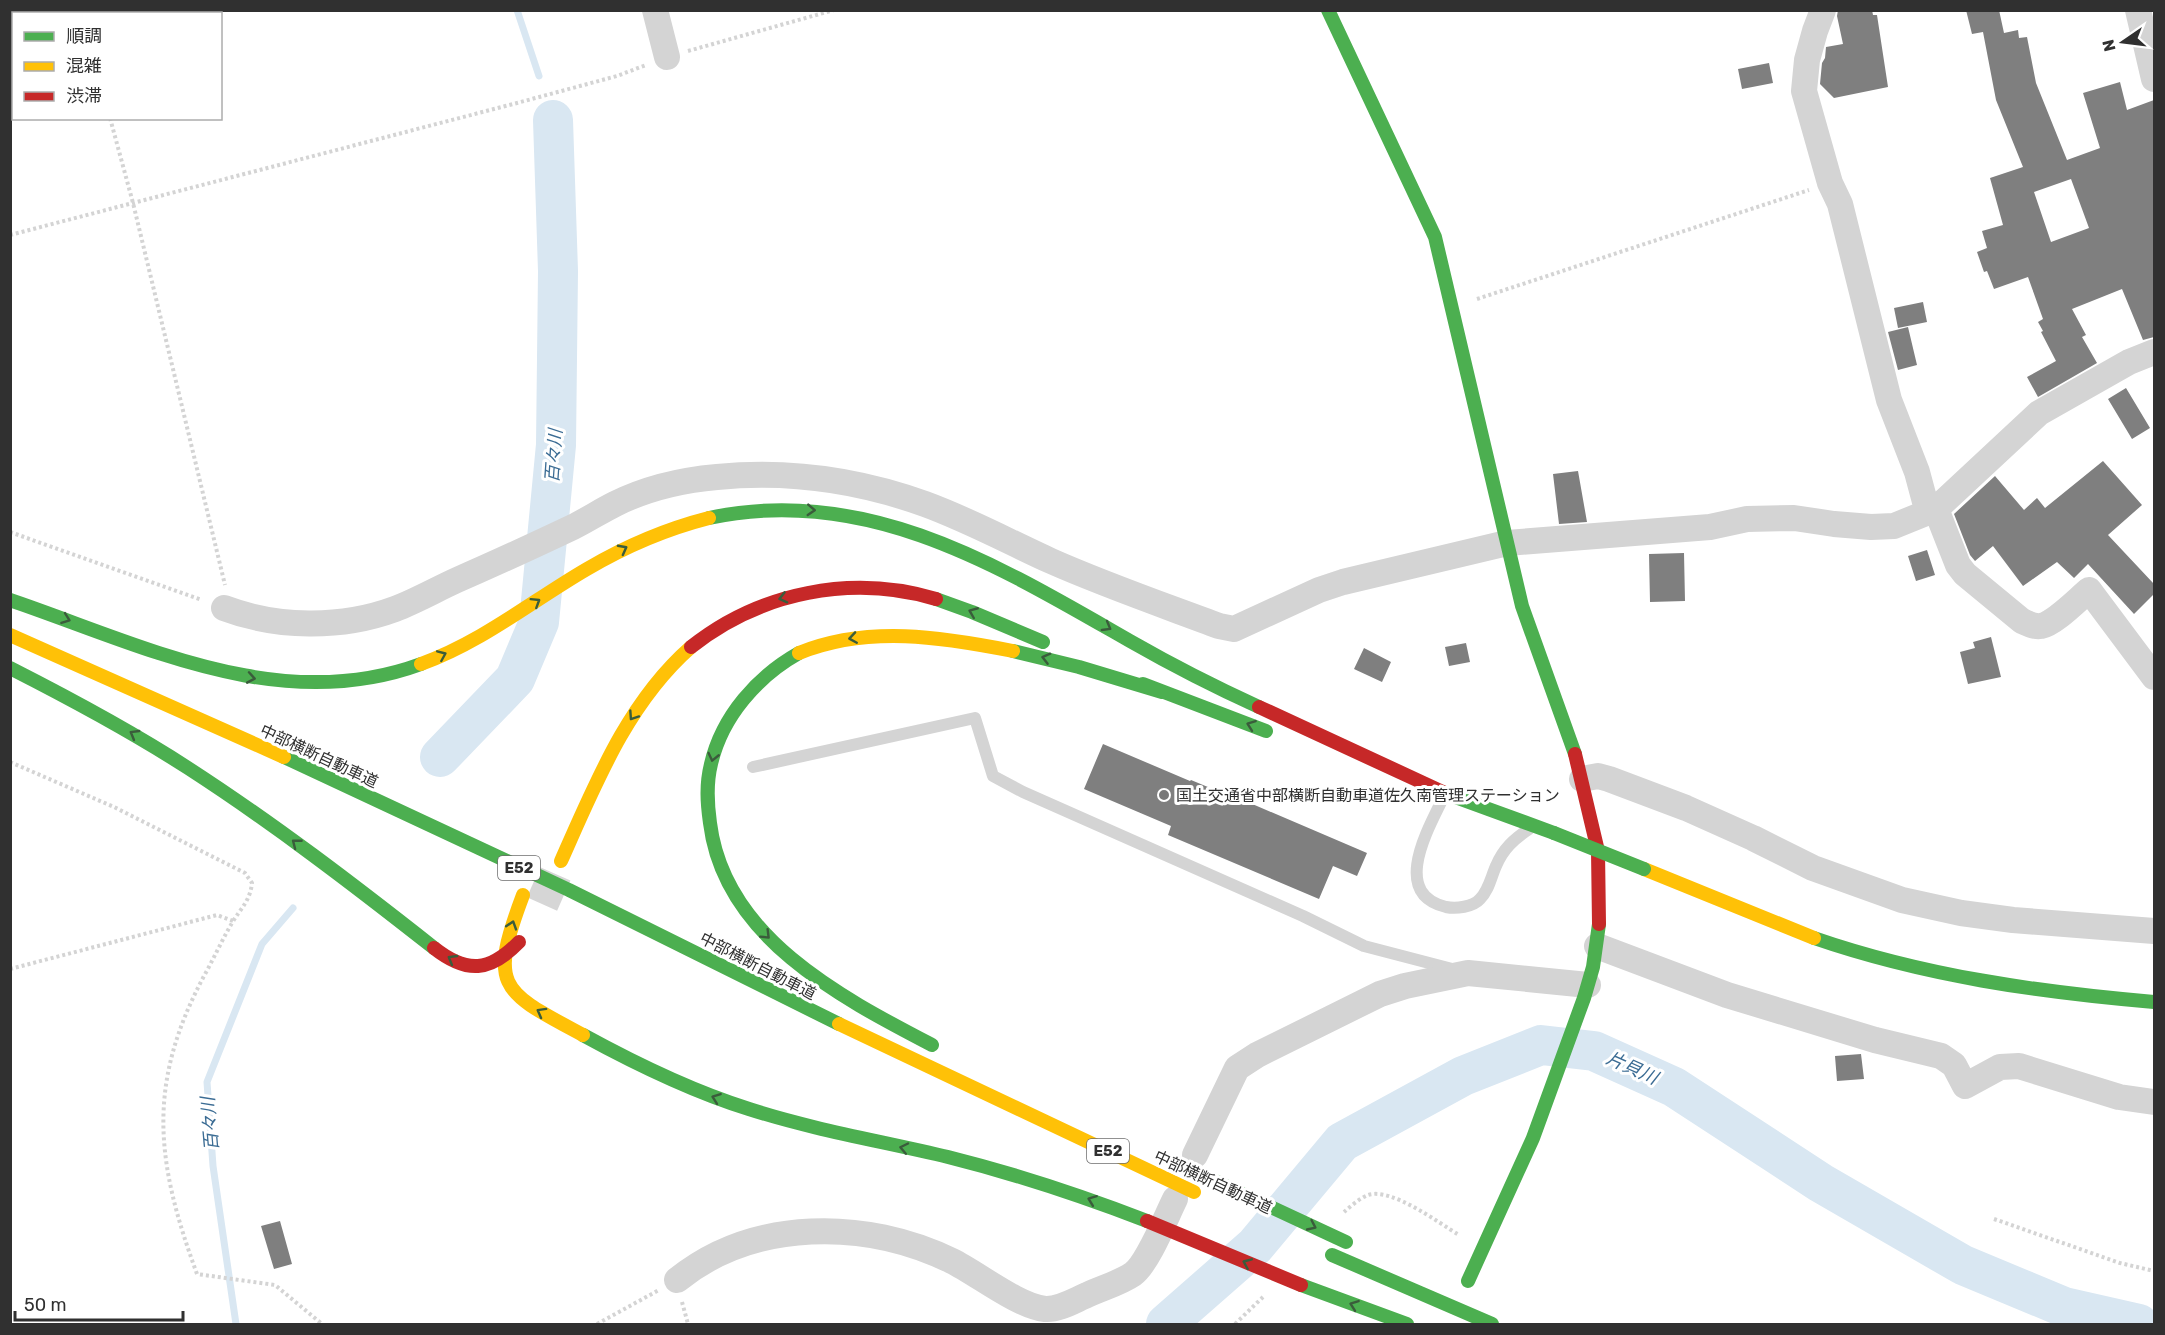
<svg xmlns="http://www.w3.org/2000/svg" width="2165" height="1335" viewBox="0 0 2165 1335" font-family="Rubik,'Noto Sans JP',sans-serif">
	<rect width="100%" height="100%" fill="#fff"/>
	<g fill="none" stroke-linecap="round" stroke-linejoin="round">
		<path stroke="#d9e7f2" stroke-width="7" d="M 517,10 L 539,76
			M 236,1324 L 213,1166 L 207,1082 L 262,944 L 293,908"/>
		<path stroke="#d9e7f2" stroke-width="40" d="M 440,757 L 515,679 L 539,622 L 556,445 L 558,271 L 553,120
			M 1166,1324 L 1255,1246 L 1342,1142 L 1463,1076 L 1541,1045 L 1594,1051 L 1674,1087 L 1821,1183 L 1963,1265 L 2064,1307 L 2139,1324"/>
	</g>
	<path fill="#7f7f7f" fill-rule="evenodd" d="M 1838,10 L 1872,10 L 1873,15 L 1877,15 L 1888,87 L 1834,98 L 1820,84 L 1822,63 L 1825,58 L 1826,47 L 1843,44 L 1837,16 Z
		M 1966,10 L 1999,10 L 2004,33 L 2018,30 L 2019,38 L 2027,37 L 2036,83 L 2067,160 L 2100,148 L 2083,93 L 2120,82 L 2127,110 L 2154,100 L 2154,337 L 2143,340 L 2122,289 L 2072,309 L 2086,335 L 2082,337 L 2097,363 L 2038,397 L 2027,377 L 2056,361 L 2041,332 L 2043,331 L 2038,322 L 2043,319 L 2028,277 L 1994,289 L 1987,271 L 1984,272 L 1977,252 L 1987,248 L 1982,231 L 2003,225 L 1990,178 L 2023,167 L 1996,100 L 1983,32 L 1972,34 ZM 2071,179 L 2089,228 L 2051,242 L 2034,192 Z
		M 1769,63 L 1773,83 L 1742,89 L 1738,69 Z
		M 1923,302 L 1927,322 L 1898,328 L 1894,308 Z
		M 1908,327 L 1917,365 L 1898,370 L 1888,332 Z
		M 2126,388 L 2150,428 L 2132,439 L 2108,399 Z
		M 2103,461 L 2142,505 L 2108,535 L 2154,584 L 2154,594 L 2134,614 L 2088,564 L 2074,578 L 2057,562 L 2023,586 L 1993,546 L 1975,561 L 1970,555 L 1954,514 L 1995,476 L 2024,510 L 2037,498 L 2045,508 Z
		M 1578,471 L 1587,522 L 1559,524 L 1553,474 Z
		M 1927,550 L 1935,575 L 1916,581 L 1908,556 Z
		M 1684,553 L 1685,601 L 1650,602 L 1649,554 Z
		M 1991,637 L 2001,677 L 1968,684 L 1960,652 L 1975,648 L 1973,642 Z
		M 1466,643 L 1470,662 L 1449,666 L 1445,647 Z
		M 1364,648 L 1391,662 L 1382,682 L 1354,669 Z
		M 1103,744 L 1190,781 L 1191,780 L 1249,804 L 1250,803 L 1367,853 L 1357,876 L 1333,866 L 1319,899 L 1168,835 L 1171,826 L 1084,789 Z
		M 1861,1054 L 1864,1079 L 1837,1081 L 1835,1056 Z
		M 280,1221 L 292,1264 L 274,1269 L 261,1226 Z"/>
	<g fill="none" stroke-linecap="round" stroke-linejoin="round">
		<path stroke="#d6d6d6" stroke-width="33" stroke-dasharray="33 16" stroke-linecap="butt" d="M 542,904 L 561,861"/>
		<path stroke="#d4d4d4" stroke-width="4" stroke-dasharray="3 3" stroke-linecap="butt" d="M 81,10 L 82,14
			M 688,51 L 834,10
			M 110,118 L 133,203 L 225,585
			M 10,235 L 517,103 L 617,76 L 646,65
			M 1477,299 L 1809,190
			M 10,532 L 202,600
			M 10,762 L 114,807 L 245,873 L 252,883 C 250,901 241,908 232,923 C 222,940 214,958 204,976 C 146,1085 156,1162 197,1274 L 275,1285 L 322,1324
			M 10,969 L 217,915 L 233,921
			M 1344,1212 C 1351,1206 1360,1198 1368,1195 C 1391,1187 1439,1223 1459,1235
			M 1994,1219 L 2120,1263 L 2154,1271
			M 682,1302 L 688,1324
			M 597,1324 L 659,1290
			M 1235,1324 L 1263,1297"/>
		<path stroke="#d4d4d4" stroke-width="12" d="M 753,767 L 975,718 L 993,776 L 1023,792 L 1303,916 L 1364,946 L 1456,970
			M 1445,794 C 1430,826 1389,893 1446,907 C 1456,909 1473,907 1480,899 C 1489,890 1491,877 1496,866 C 1503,849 1514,839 1529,829"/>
		<path stroke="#d4d4d4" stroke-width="26" d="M 655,10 L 667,57
			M 1823,10 L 1815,31 L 1807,60 L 1804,91 L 1830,183 L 1840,204 L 1889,400 L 1917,472 L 1928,513
			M 2138,10 L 2154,79
			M 1936,509 L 1958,565 L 1965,574 L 2022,621 C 2029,624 2034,627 2041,626 C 2055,623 2077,600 2089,590 L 2154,677
			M 224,608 C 277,628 341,629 395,609 C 416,601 437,589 457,580 C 496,563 535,545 573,527 C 587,520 601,511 615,504 C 645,489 683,480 717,477 C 788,470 858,480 925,504 C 969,520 1009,542 1051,561 C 1105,585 1163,605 1219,626 L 1234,629 L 1319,590 L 1343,582 L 1507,543 L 1710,527 L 1747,519 L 1794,518 L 1834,524 L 1871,527 L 1894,526 L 1936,509 L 2039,413 L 2129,362 L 2154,352
			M 1582,779 L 1598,776 L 1609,779 L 1686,808 L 1753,838 L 1813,868 L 1902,900 L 1961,913 L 2013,920 L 2154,931
			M 1597,946 L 1727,995 L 1875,1040 L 1941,1056 L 1954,1065 L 1965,1086 L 2000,1067 L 2019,1066 L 2119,1097 L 2154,1102
			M 1195,1155 L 1237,1068 L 1257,1055 L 1380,994 L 1405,986 L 1468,973 L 1588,985
			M 677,1280 C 754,1218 866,1219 952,1261 C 978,1274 1018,1306 1045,1309 C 1059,1310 1075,1300 1087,1295 C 1102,1288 1120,1283 1133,1274 C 1148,1263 1166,1217 1175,1199"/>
		<path stroke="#4caf50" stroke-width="14" d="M 1328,10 L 1435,237 L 1522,606 L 1575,754
			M 709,518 C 866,484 999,566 1130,641 C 1172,665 1215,687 1259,707
			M 936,599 L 972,612 L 1043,642
			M 10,600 C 142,645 280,716 421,664
			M 1013,651 L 1079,667 L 1162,692
			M 799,653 C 758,676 722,716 711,764 C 706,784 707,802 710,823 C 724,937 840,997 932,1045
			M 10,668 C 71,699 131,731 188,768 C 273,823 354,885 434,948
			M 1143,684 L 1266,731
			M 284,757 L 569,890 L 839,1024
			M 1425,786 L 1554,833
			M 1814,938 C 1924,976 2038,992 2154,1002
			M 583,1035 C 636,1064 691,1091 749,1109 C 814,1130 881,1141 948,1157 C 1016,1174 1082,1196 1147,1221
			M 1332,1255 L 1492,1324
			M 1468,1281 L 1533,1138 L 1584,998 L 1593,967 L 1599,924
			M 1301,1285 L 1407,1324"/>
		<path stroke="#ffc107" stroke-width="14" d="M 10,635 L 284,757
			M 799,653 C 868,625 942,637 1013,651
			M 421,664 C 482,642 532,601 587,569 C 626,546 666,529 709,518
			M 561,861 C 595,785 627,703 691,647
			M 1644,869 L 1814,938
			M 523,895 C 488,988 501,991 583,1035
			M 839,1024 L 1194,1192"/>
		<path stroke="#c62828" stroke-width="14" d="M 691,647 C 760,592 852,574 936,599
			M 1259,707 L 1445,793
			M 1575,754 L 1598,851 L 1599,924
			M 434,948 C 467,974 490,972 519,942"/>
		<path stroke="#4caf50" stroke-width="14" d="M 1554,833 L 1644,869
			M 1202,1175 L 1346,1242"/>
		<path stroke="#c62828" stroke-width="14" d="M 1147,1221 L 1301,1285"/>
	</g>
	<defs><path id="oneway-chevron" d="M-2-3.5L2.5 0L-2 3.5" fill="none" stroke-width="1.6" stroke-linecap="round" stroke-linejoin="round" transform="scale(1.5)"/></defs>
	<g stroke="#3a5c3b">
		<use href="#oneway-chevron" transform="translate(811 510) rotate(3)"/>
		<use href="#oneway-chevron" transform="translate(623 549) rotate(-28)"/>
		<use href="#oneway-chevron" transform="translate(783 598) rotate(166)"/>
		<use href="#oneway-chevron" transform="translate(536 602) rotate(-32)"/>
		<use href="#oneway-chevron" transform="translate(973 612) rotate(-158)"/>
		<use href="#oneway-chevron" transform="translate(66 619) rotate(20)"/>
		<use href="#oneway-chevron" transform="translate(1107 627) rotate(30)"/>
		<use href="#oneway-chevron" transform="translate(853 638) rotate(171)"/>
		<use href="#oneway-chevron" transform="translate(442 655) rotate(-23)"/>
		<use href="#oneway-chevron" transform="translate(1046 658) rotate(-166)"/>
		<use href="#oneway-chevron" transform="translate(251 678) rotate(10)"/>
		<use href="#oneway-chevron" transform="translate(633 716) rotate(124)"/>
		<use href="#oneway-chevron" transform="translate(1251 725) rotate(-160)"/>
		<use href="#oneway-chevron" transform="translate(134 734) rotate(-150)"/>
		<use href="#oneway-chevron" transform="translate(713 757) rotate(103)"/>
		<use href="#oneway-chevron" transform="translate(296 843) rotate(-142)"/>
		<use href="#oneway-chevron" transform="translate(512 925) rotate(-72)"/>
		<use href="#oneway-chevron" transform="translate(766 935) rotate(45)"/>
		<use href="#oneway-chevron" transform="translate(452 959) rotate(-150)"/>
		<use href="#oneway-chevron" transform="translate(541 1012) rotate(-151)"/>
		<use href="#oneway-chevron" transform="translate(716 1098) rotate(-160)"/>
		<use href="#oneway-chevron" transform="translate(904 1148) rotate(-168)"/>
		<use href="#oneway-chevron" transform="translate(1092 1200) rotate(-159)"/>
		<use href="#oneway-chevron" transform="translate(1312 1226) rotate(25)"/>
		<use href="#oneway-chevron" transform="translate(1247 1263) rotate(-157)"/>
		<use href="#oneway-chevron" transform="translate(1354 1305) rotate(-160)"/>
	</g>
	<circle fill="#787878" stroke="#fff" stroke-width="2" cx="1164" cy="795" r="6"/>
	<g text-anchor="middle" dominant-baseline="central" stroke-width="6" stroke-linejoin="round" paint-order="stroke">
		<g fill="#fff" stroke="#6e6e6e" stroke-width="1.5">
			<rect x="498" y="856" width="42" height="24" rx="4.5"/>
			<rect x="1087" y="1139" width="42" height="24" rx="4.5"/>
		</g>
		<g font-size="15" font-weight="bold" fill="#303030">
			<text x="519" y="868">E52</text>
			<text x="1108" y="1151">E52</text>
		</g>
		<g font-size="16" fill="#303030" stroke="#fff">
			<text transform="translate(319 756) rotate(25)">中部横断自動車道</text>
			<text transform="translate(758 966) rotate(27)">中部横断自動車道</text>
			<text transform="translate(1213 1182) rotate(25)">中部横断自動車道</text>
		</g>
		<g font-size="16" fill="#303030" stroke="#fff" text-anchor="start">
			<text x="1176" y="795">国土交通省中部横断自動車道佐久南管理ステーション</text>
		</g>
		<g font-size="18" font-style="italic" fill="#3b6c94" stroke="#fff">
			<text transform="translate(554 456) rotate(-86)">百々川</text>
			<text transform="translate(1632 1068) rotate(24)">片貝川</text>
			<text transform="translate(210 1124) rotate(-95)">百々川</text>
		</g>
	</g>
	<rect width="2165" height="1335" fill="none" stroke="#303030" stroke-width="24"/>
	<rect x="12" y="12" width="210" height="108" fill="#ffffff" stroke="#acacac" stroke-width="1.5"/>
	<rect x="24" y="32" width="30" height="9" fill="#4caf50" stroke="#acacac" stroke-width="1.5"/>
	<text x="66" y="42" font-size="18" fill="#303030">順調</text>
	<rect x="24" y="62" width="30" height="9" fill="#ffc107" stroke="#acacac" stroke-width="1.5"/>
	<text x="66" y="72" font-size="18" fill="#303030">混雑</text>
	<rect x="24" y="92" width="30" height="9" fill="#c62828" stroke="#acacac" stroke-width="1.5"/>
	<text x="66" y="102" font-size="18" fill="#303030">渋滞</text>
	<g transform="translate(2123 42) rotate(256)" stroke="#ffffff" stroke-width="4.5" paint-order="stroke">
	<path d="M0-4.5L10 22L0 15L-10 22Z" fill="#303030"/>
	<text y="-9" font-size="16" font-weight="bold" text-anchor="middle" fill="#303030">N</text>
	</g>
	<path d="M15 1311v9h168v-9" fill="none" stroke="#303030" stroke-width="3"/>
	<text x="24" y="1311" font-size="18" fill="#303030" stroke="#ffffff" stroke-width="4.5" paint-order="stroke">50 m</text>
</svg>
